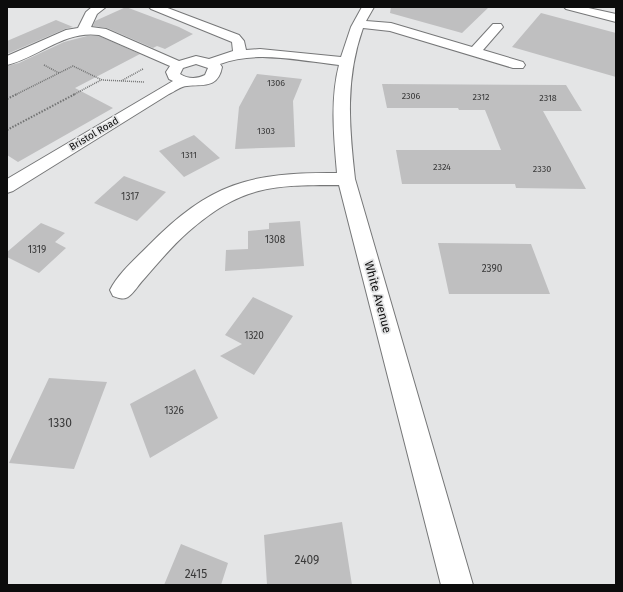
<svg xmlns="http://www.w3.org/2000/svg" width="623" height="592" viewBox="0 0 623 592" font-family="'Fira Sans',sans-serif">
	<rect width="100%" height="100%" fill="#e4e5e6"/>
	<path fill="#bfbfc0" d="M 126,7 L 179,27 L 193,34 L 165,49 L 157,46 L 153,48 L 107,28 L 93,26 L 95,21 Z
		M 391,7 L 489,7 L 462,33 L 390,13 Z
		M 541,13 L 616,33 L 616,77 L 512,47 Z
		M 56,20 L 73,27 L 65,29 L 7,54 L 7,41 Z
		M 87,36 L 99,36 L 140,54 L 75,88 L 113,108 L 18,162 L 7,155 L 7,66 L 19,63 L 64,42 Z
		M 257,74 L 302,79 L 293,101 L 295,147 L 235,149 L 239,107 Z
		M 382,84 L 566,85 L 582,111 L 543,111 L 586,189 L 516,188 L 515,184 L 402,184 L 396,150 L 501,150 L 485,110 L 459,110 L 458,108 L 387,108 Z
		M 194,135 L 220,158 L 184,177 L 159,151 Z
		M 124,176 L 166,192 L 137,221 L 94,203 Z
		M 300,221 L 304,266 L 225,271 L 226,250 L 248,249 L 248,231 L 269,229 L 269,223 Z
		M 41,223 L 65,233 L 55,242 L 66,248 L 39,273 L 7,257 L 7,252 Z
		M 438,243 L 531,244 L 550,294 L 449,294 Z
		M 253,297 L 293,316 L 254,375 L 220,356 L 242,344 L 225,335 Z
		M 195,369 L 218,418 L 150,458 L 130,404 Z
		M 49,378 L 107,382 L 74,469 L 9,463 Z
		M 342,522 L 352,585 L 267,585 L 264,535 Z
		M 181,544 L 228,563 L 221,585 L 164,585 Z"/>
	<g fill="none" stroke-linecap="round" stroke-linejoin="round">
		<g stroke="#767778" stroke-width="2">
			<path id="minor" d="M 92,7 L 106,7 L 97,14 L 91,27 L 106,29 L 179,61 L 196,56 L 209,59 L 233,51 L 232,42 L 151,9 L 149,7 L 165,7 L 239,35 L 244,41 L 246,50 L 260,49 L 341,57 L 351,27 L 362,7 L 374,7 L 366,21 L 391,23 L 472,47 L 493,24 L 501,24 L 503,27 L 483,50 L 523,62 L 525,65 L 523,68 L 513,68 L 390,31 L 363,28 C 345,79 349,126 355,179 L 473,585 L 441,585 L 339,185 C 270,185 241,186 188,232 C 172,246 158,263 144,279 C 139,284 134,293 128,297 C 122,300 119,298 113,296 L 110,290 C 118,274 135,259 148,246 C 210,183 250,172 337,173 C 334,138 330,100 339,65 C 300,61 257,50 220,64 L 222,67 C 218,89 202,84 187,86 C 181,86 174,92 169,94 L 13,191 L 7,193 L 7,179 L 173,81 L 169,79 L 166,72 L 170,66 L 99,35 C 65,30 39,57 7,65 L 7,56 L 66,30 L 78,28 L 86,12 ZM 196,64 L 208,68 L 205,75 C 197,79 188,79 180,74 L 183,68 Z
				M 564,7 L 584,7 L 616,14 L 616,22 L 566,9 Z"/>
		</g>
		<path stroke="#717272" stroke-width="1.5" stroke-dasharray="1 1" stroke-linecap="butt" d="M 44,65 L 59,73
			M 121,81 L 143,69
			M 15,95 L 73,66 L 102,80 L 144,82
			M 73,95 L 101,80"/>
		<path stroke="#717272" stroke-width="2" stroke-dasharray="1.5 1.5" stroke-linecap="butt" d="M 7,99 L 17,94
			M 7,130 L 75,94"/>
		<use href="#minor" fill="#fff" fill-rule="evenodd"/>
	</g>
	<g text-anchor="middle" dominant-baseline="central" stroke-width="3.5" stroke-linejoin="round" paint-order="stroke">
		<g font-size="9" fill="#393939">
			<text x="276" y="83">1306</text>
			<text x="411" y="96">2306</text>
			<text x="481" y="97">2312</text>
			<text x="548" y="98">2318</text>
			<text x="266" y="131">1303</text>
			<text x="189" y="155">1311</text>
			<text x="442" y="167">2324</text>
			<text x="542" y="169">2330</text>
		</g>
		<g font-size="10" fill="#0c0c0c" stroke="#e4e5e6">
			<text transform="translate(94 134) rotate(-31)">Bristol Road</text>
		</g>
		<g font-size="10" fill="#393939">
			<text x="130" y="197">1317</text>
			<text x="275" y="240">1308</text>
			<text x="37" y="250">1319</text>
			<text x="492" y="269">2390</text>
			<text x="254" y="336">1320</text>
			<text x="174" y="411">1326</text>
		</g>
		<g font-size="12" fill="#0c0c0c" stroke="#e4e5e6">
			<text transform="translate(378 297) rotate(75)">White Avenue</text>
		</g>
		<g font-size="12" fill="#393939">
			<text x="60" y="423">1330</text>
			<text x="307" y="560">2409</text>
			<text x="196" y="574">2415</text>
		</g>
	</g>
	<rect width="623" height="592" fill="none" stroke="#0c0c0c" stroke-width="16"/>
</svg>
